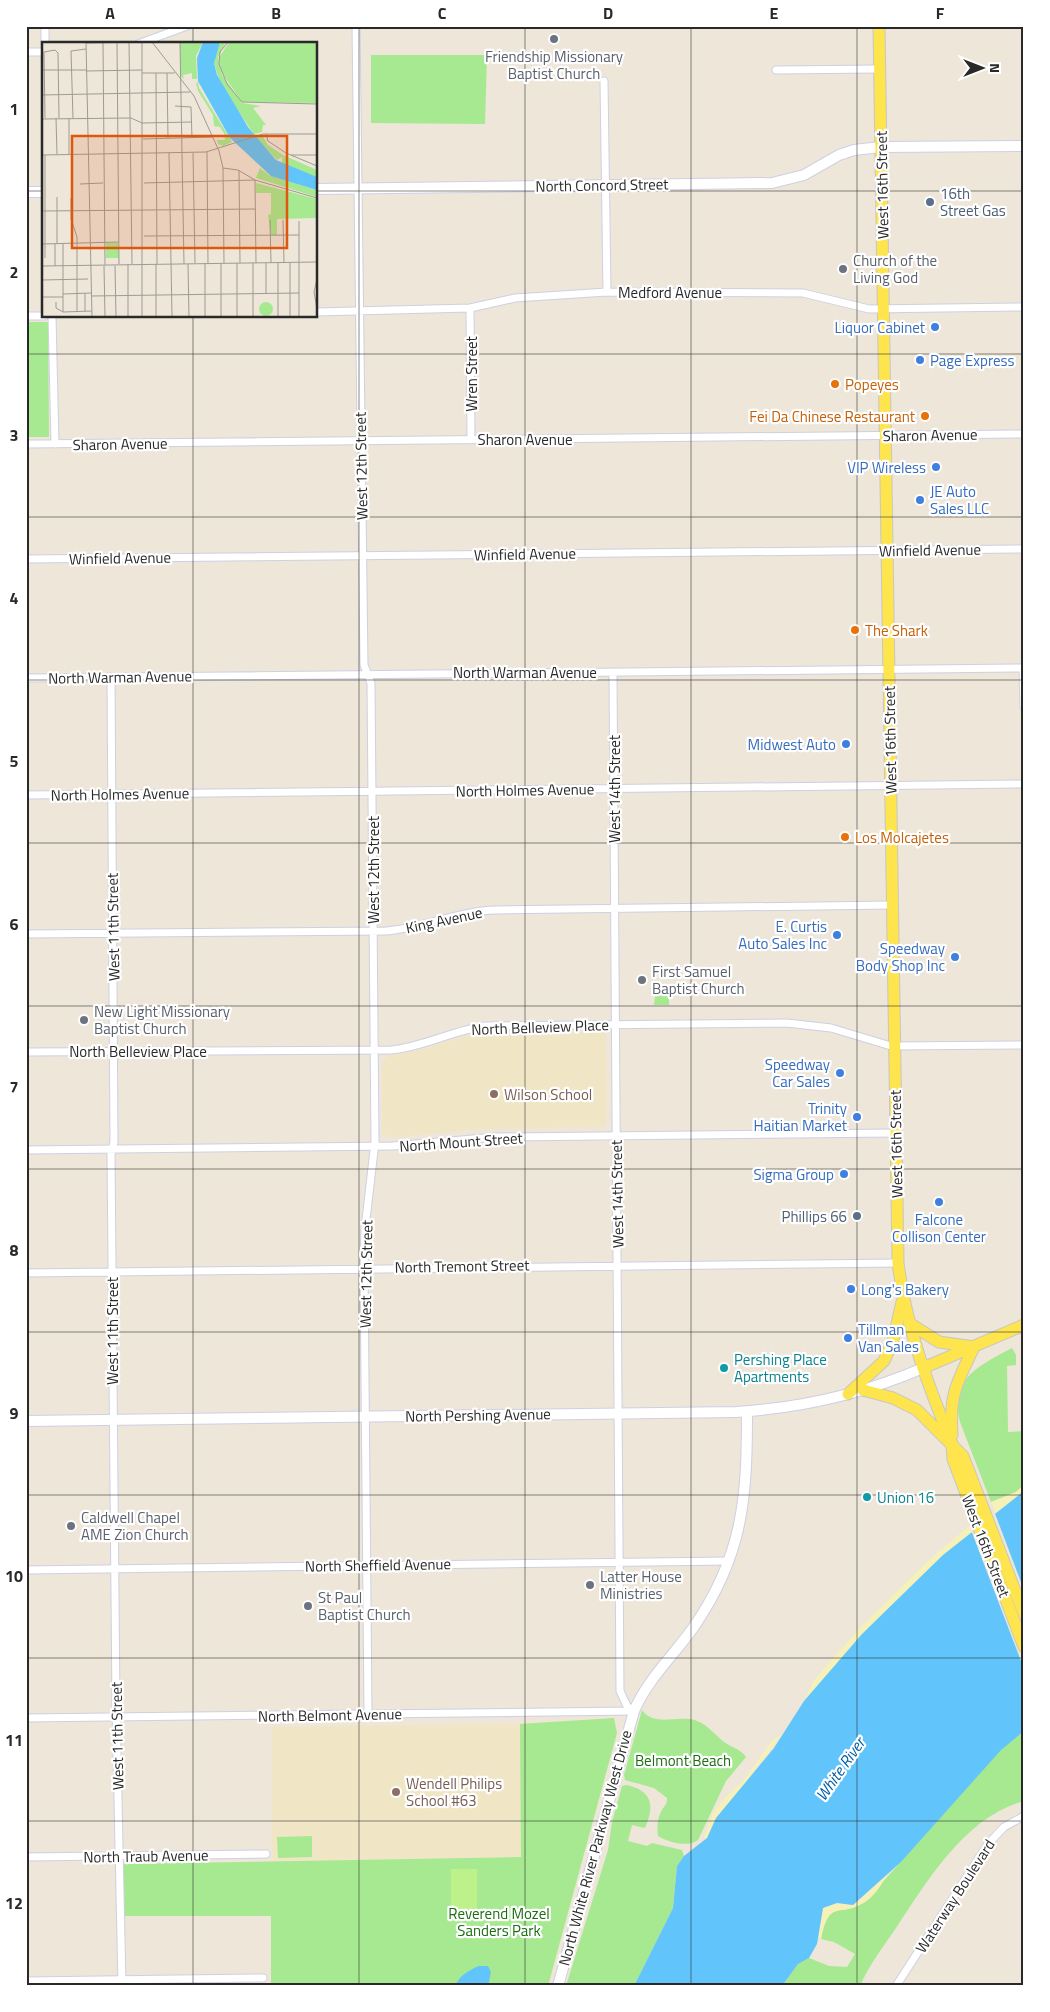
<svg xmlns="http://www.w3.org/2000/svg" width="1050" height="2012" viewBox="0 0 1050 2012" font-family="'Titillium Web',sans-serif">
	<rect width="100%" height="100%" fill="#ede6d9"/>
	<path fill="#f0e6c6" d="M 584,1031 L 603,1032 L 606,1034 L 607,1119 L 606,1125 L 603,1127 L 479,1129 L 390,1138 L 382,1132 L 382,1062 L 389,1055 L 413,1052 L 476,1033 L 496,1032 L 504,1036 L 567,1035 Z
		M 520,1724 L 521,1857 L 272,1861 L 272,1727 Z"/>
	<path fill="#a6e990" d="M 371,55 L 487,55 L 485,124 L 371,123 Z
		M 26,322 L 48,322 L 49,437 L 26,437 Z
		M 656,988 L 669,988 L 669,1005 L 654,1005 Z
		M 1012,1348 L 1016,1355 L 1016,1365 L 1007,1366 L 1008,1432 L 1024,1431 L 1024,1485 L 1016,1492 L 991,1502 L 960,1422 C 949,1378 979,1366 1012,1348 Z
		M 642,1710 C 654,1728 680,1714 697,1721 C 708,1725 715,1735 724,1742 C 732,1748 741,1749 746,1757 L 726,1781 L 698,1840 C 688,1848 668,1842 658,1836 C 657,1827 657,1818 662,1810 C 665,1805 667,1805 667,1798 L 654,1788 L 625,1780 L 624,1775 Z
		M 614,1718 L 617,1733 L 548,1986 L 271,1986 L 271,1916 L 124,1916 L 124,1864 L 521,1857 L 520,1724 Z
		M 1024,1731 L 1024,1801 C 965,1817 928,1880 896,1928 C 883,1947 869,1965 860,1986 L 782,1986 L 798,1964 L 809,1958 L 829,1966 L 847,1967 L 855,1954 L 834,1942 L 821,1939 L 825,1919 L 833,1912 L 865,1902 L 1001,1749 Z
		M 627,1785 C 652,1791 655,1805 645,1828 L 632,1825 L 628,1841 L 647,1846 L 652,1843 L 682,1850 L 684,1856 L 677,1866 L 673,1908 L 634,1986 L 566,1986 L 608,1850 L 612,1822 L 622,1786 Z
		M 312,1836 L 312,1857 L 278,1858 L 277,1837 Z"/>
	<path fill="#f6f1b8" d="M 1024,1485 L 1024,1491 L 996,1514 L 991,1502 L 1016,1492 Z
		M 969,1526 L 972,1533 C 909,1582 856,1641 804,1701 L 814,1680 L 859,1629 L 928,1561 Z
		M 783,1733 L 739,1791 L 716,1818 L 707,1838 L 704,1837 L 713,1813 L 724,1799 L 744,1780 L 771,1742 Z
		M 888,1874 C 882,1883 875,1896 865,1902 C 839,1919 830,1897 821,1939 L 818,1937 L 823,1908 L 837,1903 L 853,1905 Z"/>
	<path fill="#bdf28a" d="M 451,1869 L 477,1869 L 477,1909 L 451,1909 Z"/>
	<path fill="#61c4fa" d="M 1024,1491 L 1024,1731 L 1001,1750 L 901,1862 L 853,1905 L 837,1903 L 823,1908 L 817,1944 L 809,1958 L 798,1964 L 782,1986 L 634,1986 L 673,1908 L 677,1866 L 684,1856 L 707,1838 L 716,1818 L 774,1748 L 804,1701 L 862,1634 L 943,1555 Z
		M 479,1966 L 488,1966 L 491,1972 L 488,1986 L 455,1986 C 459,1976 469,1970 479,1966 Z"/>
	<path fill="#ede6d9" d="M 994,1511 L 1024,1590 L 1024,1669 L 971,1530 Z"/>
	<g fill="none" stroke-linecap="round" stroke-linejoin="round">
		<g stroke="#ced0e4" stroke-width="9">
			<path id="street" d="M 45,26 L 45,44
				M 356,26 L 364,665 L 371,683 L 375,1142 L 365,1228 L 364,1268 L 368,1714
				M 138,44 L 187,26
				M 26,52 L 44,52
				M 776,70 L 879,69
				M 604,81 L 607,292
				M 470,308 L 471,440
				M 316,312 L 470,308 L 515,298 L 607,292 L 803,293 L 869,309 L 1024,307
				M 26,316 L 44,316
				M 52,316 L 55,444
				M 26,444 L 1024,434
				M 26,559 L 1024,549
				M 1023,668 L 1024,707
				M 613,672 L 620,1691 L 627,1706 L 634,1711
				M 111,677 L 114,1142 L 111,1154 L 116,1706 L 122,1986
				M 26,678 L 1024,668
				M 26,795 L 1024,784
				M 26,934 L 386,931 C 424,928 458,911 496,910 L 892,905
				M 26,1052 L 391,1050 C 424,1047 453,1030 486,1026 L 787,1023 L 831,1028 L 891,1046 L 1024,1045
				M 26,1150 L 393,1146 L 496,1137 L 896,1133
				M 26,1273 L 898,1263
				M 26,1570 L 729,1561
				M 26,1718 L 633,1711
				M 26,1857 L 266,1854
				M 26,1981 L 263,1978
				M 896,1986 L 988,1844 L 1004,1827 L 1024,1816"/>
		</g>
		<g stroke="#ced0e4" stroke-width="12">
			<path id="secondary" d="M 316,189 L 772,183 L 804,175 L 839,155 L 854,150 L 881,147 L 1024,146
				M 26,192 L 44,192
				M 26,1421 L 736,1412 C 800,1408 863,1394 923,1368
				M 558,1986 L 634,1711 C 648,1679 673,1656 693,1628 C 744,1555 747,1496 747,1411"/>
		</g>
		<g stroke="#c7c7c7" stroke-width="13">
			<path id="primary" d="M 879,26 L 898,1263 C 906,1327 928,1385 952,1444 L 953,1459 L 1024,1647
				M 909,1323 L 939,1342 L 974,1347
				M 923,1368 L 1024,1325
				M 863,1390 L 893,1398 L 917,1410 L 963,1456 L 1024,1614
				M 848,1394 L 884,1361 L 893,1341 L 902,1302
				M 952,1435 C 949,1395 957,1382 974,1347"/>
		</g>
		<use href="#street" stroke="#fff" stroke-width="7"/>
		<use href="#secondary" stroke="#fff" stroke-width="10"/>
		<use href="#primary" stroke="#fee44d" stroke-width="11"/>
	</g>
	<path fill="none" stroke="#292929" stroke-width="1" stroke-opacity="0.55" d="M 193,26 L 193,44M 359,26 L 359,1986M 525,26 L 525,1986M 691,26 L 691,1986M 857,26 L 857,1986M 26,191 L 44,191M 316,191 L 1024,191M 193,316 L 193,1986M 26,354 L 1024,354M 26,517 L 1024,517M 26,680 L 1024,680M 26,843 L 1024,843M 26,1006 L 1024,1006M 26,1169 L 1024,1169M 26,1332 L 1024,1332M 26,1495 L 1024,1495M 26,1658 L 1024,1658M 26,1821 L 1024,1821"/>
	<g fill="#6b7280" stroke="#fff" stroke-width="2">
		<circle cx="554" cy="39" r="5"/>
		<circle cx="843" cy="269" r="5"/>
		<circle cx="642" cy="980" r="5"/>
		<circle cx="84" cy="1020" r="5"/>
		<circle cx="71" cy="1526" r="5"/>
		<circle cx="590" cy="1585" r="5"/>
		<circle cx="308" cy="1606" r="5"/>
	</g>
	<g fill="#5c6f8a" stroke="#fff" stroke-width="2">
		<circle cx="930" cy="202" r="5"/>
		<circle cx="857" cy="1216" r="5"/>
	</g>
	<g fill="#3f7fe0" stroke="#fff" stroke-width="2">
		<circle cx="935" cy="327" r="5"/>
		<circle cx="920" cy="360" r="5"/>
		<circle cx="936" cy="467" r="5"/>
		<circle cx="920" cy="500" r="5"/>
		<circle cx="846" cy="744" r="5"/>
		<circle cx="837" cy="935" r="5"/>
		<circle cx="955" cy="957" r="5"/>
		<circle cx="840" cy="1073" r="5"/>
		<circle cx="857" cy="1117" r="5"/>
		<circle cx="844" cy="1174" r="5"/>
		<circle cx="939" cy="1202" r="5"/>
		<circle cx="851" cy="1289" r="5"/>
		<circle cx="848" cy="1338" r="5"/>
	</g>
	<g fill="#e8710a" stroke="#fff" stroke-width="2">
		<circle cx="835" cy="384" r="5"/>
		<circle cx="925" cy="416" r="5"/>
		<circle cx="855" cy="630" r="5"/>
		<circle cx="845" cy="837" r="5"/>
	</g>
	<g fill="#8d6e63" stroke="#fff" stroke-width="2">
		<circle cx="494" cy="1094" r="5"/>
		<circle cx="396" cy="1792" r="5"/>
	</g>
	<g fill="#0f9aa8" stroke="#fff" stroke-width="2">
		<circle cx="724" cy="1368" r="5"/>
		<circle cx="867" cy="1497" r="5"/>
	</g>
	<g text-anchor="middle" dominant-baseline="central" stroke-width="4.5" stroke-linejoin="round" paint-order="stroke">
		<g font-size="15" fill="#5b616d" stroke="#fff" text-anchor="start">
			<text x="554" y="56" text-anchor="middle">Friendship Missionary<tspan x="554" dy="17">Baptist Church</tspan></text>
			<text x="853" y="260">Church of the<tspan x="853" dy="17">Living God</tspan></text>
			<text x="652" y="971">First Samuel<tspan x="652" dy="17">Baptist Church</tspan></text>
			<text x="94" y="1011">New Light Missionary<tspan x="94" dy="17">Baptist Church</tspan></text>
			<text x="81" y="1517">Caldwell Chapel<tspan x="81" dy="17">AME Zion Church</tspan></text>
			<text x="600" y="1576">Latter House<tspan x="600" dy="17">Ministries</tspan></text>
			<text x="318" y="1597">St Paul<tspan x="318" dy="17">Baptist Church</tspan></text>
		</g>
		<g font-size="15" fill="#292929" stroke="#fff">
			<text transform="translate(602 185) rotate(-1)">North Concord Street</text>
			<text transform="translate(882 185) rotate(-91)">West 16th Street</text>
			<text x="670" y="292">Medford Avenue</text>
			<text transform="translate(471 374) rotate(-90)">Wren Street</text>
			<text transform="translate(930 435) rotate(-1)">Sharon Avenue</text>
			<text x="525" y="439">Sharon Avenue</text>
			<text transform="translate(120 444) rotate(-1)">Sharon Avenue</text>
			<text transform="translate(361 466) rotate(-91)">West 12th Street</text>
			<text transform="translate(930 550) rotate(-1)">Winfield Avenue</text>
			<text transform="translate(525 554) rotate(-1)">Winfield Avenue</text>
			<text transform="translate(120 558) rotate(-1)">Winfield Avenue</text>
			<text x="525" y="672">North Warman Avenue</text>
			<text transform="translate(120 677) rotate(-1)">North Warman Avenue</text>
			<text transform="translate(890 740) rotate(-91)">West 16th Street</text>
			<text transform="translate(614 789) rotate(-90)">West 14th Street</text>
			<text transform="translate(525 790) rotate(-1)">North Holmes Avenue</text>
			<text transform="translate(120 794) rotate(-1)">North Holmes Avenue</text>
			<text transform="translate(373 870) rotate(-90)">West 12th Street</text>
			<text transform="translate(444 920) rotate(-12)">King Avenue</text>
			<text transform="translate(113 927) rotate(-91)">West 11th Street</text>
			<text transform="translate(540 1027) rotate(-2)">North Belleview Place</text>
			<text x="138" y="1051">North Belleview Place</text>
			<text transform="translate(461 1142) rotate(-4)">North Mount Street</text>
			<text transform="translate(896 1144) rotate(-91)">West 16th Street</text>
			<text transform="translate(617 1194) rotate(-91)">West 14th Street</text>
			<text transform="translate(462 1266) rotate(-1)">North Tremont Street</text>
			<text transform="translate(366 1274) rotate(-89)">West 12th Street</text>
			<text transform="translate(112 1331) rotate(-90)">West 11th Street</text>
			<text transform="translate(478 1415) rotate(-1)">North Pershing Avenue</text>
			<text transform="translate(986 1546) rotate(69)">West 16th Street</text>
			<text transform="translate(378 1565) rotate(-1)">North Sheffield Avenue</text>
			<text transform="translate(330 1715) rotate(-1)">North Belmont Avenue</text>
			<text transform="translate(117 1736) rotate(-91)">West 11th Street</text>
			<text transform="translate(595 1848) rotate(-75)">North White River Parkway West Drive</text>
			<text transform="translate(146 1856) rotate(-1)">North Traub Avenue</text>
			<text transform="translate(955 1896) rotate(-57)">Waterway Boulevard</text>
		</g>
		<g font-size="15" fill="#4e5e75" stroke="#fff" text-anchor="start">
			<text x="940" y="193">16th<tspan x="940" dy="17">Street Gas</tspan></text>
			<text x="847" y="1216" text-anchor="end">Phillips 66</text>
		</g>
		<g font-size="15" fill="#366cbe" stroke="#fff" text-anchor="end">
			<text x="925" y="327">Liquor Cabinet</text>
			<text x="930" y="360" text-anchor="start">Page Express</text>
			<text x="926" y="467">VIP Wireless</text>
			<text x="930" y="491" text-anchor="start">JE Auto<tspan x="930" dy="17">Sales LLC</tspan></text>
			<text x="836" y="744">Midwest Auto</text>
			<text x="827" y="926">E. Curtis<tspan x="827" dy="17">Auto Sales Inc</tspan></text>
			<text x="945" y="948">Speedway<tspan x="945" dy="17">Body Shop Inc</tspan></text>
			<text x="830" y="1064">Speedway<tspan x="830" dy="17">Car Sales</tspan></text>
			<text x="847" y="1108">Trinity<tspan x="847" dy="17">Haitian Market</tspan></text>
			<text x="834" y="1174">Sigma Group</text>
			<text x="939" y="1219" text-anchor="middle">Falcone<tspan x="939" dy="17">Collison Center</tspan></text>
			<text x="861" y="1289" text-anchor="start">Long's Bakery</text>
			<text x="858" y="1329" text-anchor="start">Tillman<tspan x="858" dy="17">Van Sales</tspan></text>
		</g>
		<g font-size="15" fill="#c56008" stroke="#fff" text-anchor="start">
			<text x="845" y="384">Popeyes</text>
			<text x="915" y="416" text-anchor="end">Fei Da Chinese Restaurant</text>
			<text x="865" y="630">The Shark</text>
			<text x="855" y="837">Los Molcajetes</text>
		</g>
		<g font-size="15" fill="#785e54" stroke="#fff" text-anchor="start">
			<text x="504" y="1094">Wilson School</text>
			<text x="406" y="1783">Wendell Philips<tspan x="406" dy="17">School #63</tspan></text>
		</g>
		<g font-size="15" fill="#0d838f" stroke="#fff" text-anchor="start">
			<text x="734" y="1359">Pershing Place<tspan x="734" dy="17">Apartments</tspan></text>
			<text x="877" y="1497">Union 16</text>
		</g>
		<g font-size="15" fill="#1d6c13" stroke="#fff">
			<text x="683" y="1760">Belmont Beach</text>
			<text x="499" y="1913">Reverend Mozel<tspan x="499" dy="17">Sanders Park</tspan></text>
		</g>
		<g font-size="16" font-style="italic" fill="#015ea5" stroke="#fff">
			<text transform="translate(840 1769) rotate(-55)">White River</text>
		</g>
	</g>
	<g transform="translate(42 42)">
		<rect width="275" height="275" fill="#ede6d9"/>
		<path d="M 138,0 L 161,0 L 154,14 L 155,37 L 150,37 L 150,31 L 141,33 L 142,37 L 139,34 ZM 184,0 L 176,15 L 180,33 L 200,61 L 219,64 L 211,66 L 224,83 L 221,83 L 220,90 L 212,92 L 179,44 L 172,21 L 173,10 L 176,2 ZM 187,0 L 275,0 L 275,61 L 200,60 L 180,31 L 177,16 ZM 156,40 L 157,46 L 190,100 L 181,104 L 176,102 L 175,98 L 183,98 L 182,91 L 178,85 L 172,84 L 171,73 L 156,49 L 154,41 ZM 220,93 L 226,103 L 241,113 L 275,128 L 275,135 L 248,127 L 240,121 L 240,115 L 235,118 L 214,95 ZM 218,126 L 227,133 L 275,148 L 275,155 L 214,136 ZM 214,141 L 275,157 L 275,176 L 235,177 L 235,193 L 229,193 L 226,173 L 229,172 L 229,151 L 214,151 ZM 64,201 L 76,201 L 77,216 L 64,216 ZM217 267a7 7 0 1 1 14 0a7 7 0 1 1-14 0Z" fill="#a6e990"/>
		<path d="M 161,0 L 178,0 L 172,21 L 175,33 L 206,85 L 234,118 L 275,135 L 275,148 L 229,134 L 188,96 L 156,39 L 155,16 Z" fill="#61c4fa"/>
		<path fill="none" stroke="#9f9a93" stroke-width="1" d="M 44,0 L 50,275M 61,0 L 63,223M 75,0 L 77,222M 87,0 L 90,222M 100,0 L 100,275M 110,0 L 152,54 L 177,109 L 181,126 L 196,128 L 213,138 L 275,156M 138,0 L 142,222M 186,0 L 178,10 L 177,22 L 185,42 L 200,60 L 275,62M 44,1 L 104,0M 0,28 L 44,28M 44,29 L 100,28M 100,31 L 133,31M 114,31 L 115,222M 125,31 L 126,96M 0,53 L 148,50M 133,64 L 149,65 L 150,96M 3,76 L 2,10 L 13,8 L 16,11 L 17,76M 14,76 L 15,112M 27,76 L 27,112M 31,76 L 29,9 L 44,7M 0,77 L 89,76 L 100,81 L 150,80M 224,92 L 226,99 L 244,111 L 275,124M 101,97 L 171,95M 165,110 L 166,221M 127,111 L 130,275M 151,111 L 153,221M 0,113 L 164,110 L 221,92 L 275,92M 249,113 L 275,113M 181,126 L 182,221M 197,128 L 198,221M 102,141 L 213,138 L 214,221M 38,142 L 61,141M 15,155 L 15,202M 29,156 L 29,177 L 35,195 L 35,270M 0,169 L 213,167M 228,178 L 229,221M 241,178 L 242,221M 257,179 L 257,275M 102,194 L 257,193M 0,202 L 77,200M 13,202 L 13,224M 21,202 L 21,270M 3,216 L 3,113M 163,221 L 163,275M 179,221 L 179,275M 195,221 L 195,275M 211,221 L 211,275M 236,221 L 236,275M 248,221 L 248,275M 86,222 L 86,275M 114,222 L 114,275M 146,222 L 147,275M 0,224 L 275,220M 62,224 L 63,275M 73,224 L 74,275M 275,237 L 272,250 L 275,267M 0,238 L 46,237M 43,251 L 43,269M 224,251 L 224,221M 21,252 L 49,251M 50,254 L 257,251M 0,255 L 21,255M 14,260 L 14,266 L 21,270 L 50,269"/>
		<path fill="#de570d" fill-opacity="0.15" stroke="#de570d" stroke-width="2.5" d="M 30,94 L 245,94 L 245,206 L 30,206 Z"/>
		<rect width="275" height="275" fill="none" stroke="#292929" stroke-width="2.5"/>
	</g>
	<rect width="1050" height="2012" fill="none" stroke="#ffffff" stroke-width="55"/>
	<g transform="translate(982 68) rotate(90)" stroke="#ffffff" stroke-width="4" paint-order="stroke">
	<path d="M0-4L9 19L0 12L-9 19Z" fill="#292929"/>
	<text y="-8" font-size="14" font-weight="bold" text-anchor="middle" fill="#292929">N</text>
	</g>
	<rect x="28" y="28" width="994" height="1956" fill="none" stroke="#292929" stroke-width="2"/>
	<g font-size="16" text-anchor="middle" font-weight="bold" fill="#292929">
		<text x="110" y="19">A</text>
		<text x="276" y="19">B</text>
		<text x="442" y="19">C</text>
		<text x="608" y="19">D</text>
		<text x="774" y="19">E</text>
		<text x="940" y="19">F</text>
		<text x="14" y="115">1</text>
		<text x="14" y="278">2</text>
		<text x="14" y="441">3</text>
		<text x="14" y="604">4</text>
		<text x="14" y="767">5</text>
		<text x="14" y="930">6</text>
		<text x="14" y="1093">7</text>
		<text x="14" y="1256">8</text>
		<text x="14" y="1419">9</text>
		<text x="14" y="1582">10</text>
		<text x="14" y="1746">11</text>
		<text x="14" y="1909">12</text>
	</g>
</svg>
